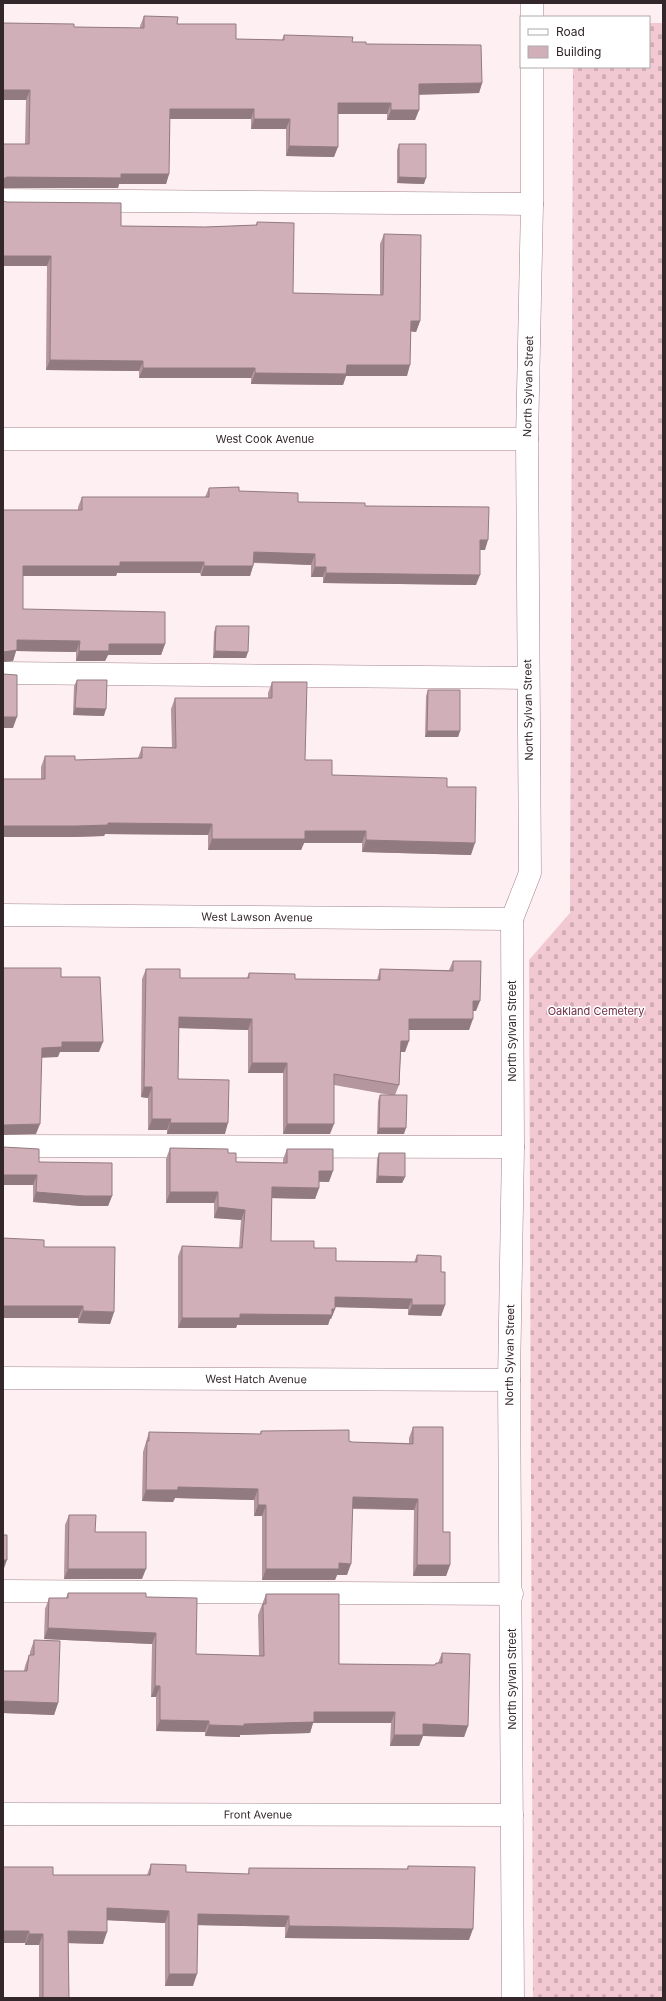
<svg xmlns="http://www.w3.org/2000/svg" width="666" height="2001" viewBox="0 0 666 2001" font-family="Inter,sans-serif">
	<defs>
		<pattern id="cemetery-stones" width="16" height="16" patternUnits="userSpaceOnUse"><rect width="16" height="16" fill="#f2c8d3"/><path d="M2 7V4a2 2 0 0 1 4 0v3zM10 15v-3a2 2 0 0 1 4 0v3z" fill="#d0acb5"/></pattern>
	</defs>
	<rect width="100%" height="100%" fill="#feeff3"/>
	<path fill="url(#cemetery-stones)" d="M 649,23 L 663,23 L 663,1998 L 533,1998 L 529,960 L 570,913 L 573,67 L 649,67 Z"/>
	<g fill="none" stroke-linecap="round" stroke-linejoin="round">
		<g stroke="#a2838b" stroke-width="23">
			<g id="minor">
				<path d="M 532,3 L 532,17"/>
				<path d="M 3,200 L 532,204"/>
				<path id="s1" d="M 3,439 L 527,439"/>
				<path d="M 3,673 L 528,678"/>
				<path id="s2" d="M 3,915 L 512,919"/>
				<path d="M 3,1146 L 513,1147"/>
				<path id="s3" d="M 3,1378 L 509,1380"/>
				<path d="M 3,1591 L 512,1594"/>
				<path id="s4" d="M 3,1814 L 512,1815"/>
				<path id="s5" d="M 513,1998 L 509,1380 L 513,1147 L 512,919 L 530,873 L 527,439 L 532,204 L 532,67"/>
			</g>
		</g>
		<use href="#minor" stroke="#fff" stroke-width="22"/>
	</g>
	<path fill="#b3969e" d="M 144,16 L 177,24 L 236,39 L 282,40 L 284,35 L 352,42 L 366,44 L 482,83 L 479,93 L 419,94 L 419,110 L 415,120 L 387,120 L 387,114 L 338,114 L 334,157 L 286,156 L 286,129 L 251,129 L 251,119 L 170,119 L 169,174 L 166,184 L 119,184 L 118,188 L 3,188 L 3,144 L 25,144 L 26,100 L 3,100 L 3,23 L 74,27 L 140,28 L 140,26 Z
		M 399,144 L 424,184 L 397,183 L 397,150 Z
		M 7,202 L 121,226 L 205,227 L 256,225 L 257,222 L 293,293 L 380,295 L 380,244 L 384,234 L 420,321 L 416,332 L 411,331 L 407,376 L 346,376 L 343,385 L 251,384 L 251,378 L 139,378 L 139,371 L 46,370 L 47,266 L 3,266 Z
		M 209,488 L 239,491 L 298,502 L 365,506 L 485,550 L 480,550 L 476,585 L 323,583 L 323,577 L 311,577 L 311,565 L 254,563 L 253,566 L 250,576 L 201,576 L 200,573 L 117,573 L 116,576 L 23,576 L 23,609 L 165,644 L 161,655 L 108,655 L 105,661 L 76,661 L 76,652 L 16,651 L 13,661 L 3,662 L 3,510 L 78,510 L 78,507 L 82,497 L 205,497 Z
		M 216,626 L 246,658 L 213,658 L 214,632 Z
		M 77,680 L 104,716 L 73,715 L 74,686 Z
		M 272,682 L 305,760 L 332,775 L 447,787 L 471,855 L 362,852 L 362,843 L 304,843 L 301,850 L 208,850 L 208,835 L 105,834 L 104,836 L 73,837 L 3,837 L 41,779 L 41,767 L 45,756 L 75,760 L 138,758 L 142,747 L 172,747 L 171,709 L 175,698 L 268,698 L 268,693 Z
		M 428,690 L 460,731 L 458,737 L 425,737 L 426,696 Z
		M 453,961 L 476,1011 L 473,1011 L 469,1030 L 409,1030 L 405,1052 L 401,1052 L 399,1085 L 395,1095 L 404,1134 L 377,1134 L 378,1101 L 380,1095 L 390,1095 L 334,1085 L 330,1134 L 283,1134 L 283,1073 L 248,1073 L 248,1030 L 179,1028 L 178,1079 L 225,1134 L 167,1134 L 167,1130 L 148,1130 L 148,1098 L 141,1097 L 142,979 L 146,969 L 180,978 L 247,978 L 249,973 L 295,979 L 377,980 L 380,969 L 449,970 Z
		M 3,1147 L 39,1162 L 112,1196 L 108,1206 L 81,1206 L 33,1202 L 33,1185 L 3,1185 Z
		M 170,1148 L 228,1153 L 236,1162 L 283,1163 L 283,1159 L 287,1149 L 329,1182 L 319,1182 L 319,1188 L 315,1199 L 272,1198 L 271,1241 L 314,1248 L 336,1261 L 414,1262 L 417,1255 L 441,1272 L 445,1305 L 441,1316 L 408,1315 L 408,1309 L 335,1307 L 335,1309 L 331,1319 L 330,1319 L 328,1325 L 237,1325 L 236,1328 L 178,1328 L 178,1256 L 182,1246 L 239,1248 L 241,1220 L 214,1218 L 214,1203 L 166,1203 L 166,1159 Z
		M 379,1153 L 405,1177 L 402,1183 L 376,1183 L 377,1159 Z
		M 44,1247 L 114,1312 L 110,1324 L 78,1323 L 78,1318 L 3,1318 Z
		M 413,1427 L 443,1532 L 450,1565 L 446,1576 L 413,1576 L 414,1510 L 352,1509 L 347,1575 L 337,1575 L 335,1580 L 262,1580 L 262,1516 L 254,1516 L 254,1500 L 175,1498 L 173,1502 L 142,1501 L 143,1452 L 149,1432 L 260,1434 L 261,1431 L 349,1441 L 352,1442 L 409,1443 L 409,1438 Z
		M 69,1515 L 95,1532 L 142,1579 L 64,1579 L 65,1525 Z
		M 68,1593 L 146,1597 L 196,1654 L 259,1656 L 258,1615 L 266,1594 L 339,1664 L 435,1665 L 436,1663 L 438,1663 L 442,1653 L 468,1726 L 464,1737 L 423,1736 L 419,1746 L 390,1746 L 391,1723 L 313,1723 L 310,1733 L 240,1735 L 240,1737 L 205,1736 L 205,1732 L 156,1731 L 156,1697 L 151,1697 L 152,1644 L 44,1639 L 45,1609 L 49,1598 L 66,1598 Z
		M 34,1640 L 58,1703 L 54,1715 L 3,1713 L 3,1671 L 24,1671 L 25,1666 L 29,1655 L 30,1655 L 30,1652 Z
		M 151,1864 L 186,1872 L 248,1874 L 249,1868 L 407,1869 L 408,1866 L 469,1940 L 285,1938 L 285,1927 L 197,1925 L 193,1986 L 165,1986 L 165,1923 L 107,1920 L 103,1944 L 68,1943 L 69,1998 L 39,1998 L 39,1945 L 25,1945 L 25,1943 L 3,1943 L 3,1867 L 53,1875 L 147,1875 Z"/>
	<path fill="#927a81" d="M 482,83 L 479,93 L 415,95 L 419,84 Z
		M 3,90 L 30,90 L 26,100 L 3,100 Z
		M 338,103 L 391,103 L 387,114 L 334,114 Z
		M 170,109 L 254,109 L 251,119 L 166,119 Z
		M 391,110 L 419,110 L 415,120 L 387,120 Z
		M 254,119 L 290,119 L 286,129 L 251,129 Z
		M 289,146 L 338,147 L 334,157 L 286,156 Z
		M 121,174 L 169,174 L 166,184 L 119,184 L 118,188 L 3,188 L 3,179 L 7,177 Z
		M 399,177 L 426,178 L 424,184 L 397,183 Z
		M 3,256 L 51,256 L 47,266 L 3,266 Z
		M 411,321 L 420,321 L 416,332 L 407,331 Z
		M 50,360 L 143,361 L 139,371 L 46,370 Z
		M 347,365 L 410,365 L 407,376 L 346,376 L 343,385 L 251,384 L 255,373 Z
		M 143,368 L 255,368 L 251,378 L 139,378 Z
		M 480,540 L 488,540 L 485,550 L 476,550 Z
		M 254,552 L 315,554 L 311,565 L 250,562 Z
		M 120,562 L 204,562 L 200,573 L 117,573 L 116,576 L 20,576 L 23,566 Z
		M 204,566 L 253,566 L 250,576 L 201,576 Z
		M 315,567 L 326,567 L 323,577 L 311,577 Z
		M 326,573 L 480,575 L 476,585 L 323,583 Z
		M 17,640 L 80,641 L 76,652 L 16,651 L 13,661 L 3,662 L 3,652 Z
		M 109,644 L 165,644 L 161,655 L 108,655 L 105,661 L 76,661 L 79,651 Z
		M 215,651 L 248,652 L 246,658 L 213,658 Z
		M 75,708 L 106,709 L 104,716 L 73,715 Z
		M 3,717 L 17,717 L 13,728 L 3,728 Z
		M 427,731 L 460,731 L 458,737 L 425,737 Z
		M 108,823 L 212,824 L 208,835 L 105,834 L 104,836 L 73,837 L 3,837 L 3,826 Z
		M 305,831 L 366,831 L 362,843 L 304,843 L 301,850 L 208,850 L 212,839 Z
		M 366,840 L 475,843 L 471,855 L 362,852 Z
		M 473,1001 L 480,1001 L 476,1011 L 469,1011 Z
		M 179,1017 L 252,1019 L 248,1030 L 176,1028 Z
		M 409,1019 L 473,1019 L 469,1030 L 405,1030 Z
		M 401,1041 L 409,1041 L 405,1052 L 398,1052 Z
		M 62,1042 L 103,1042 L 99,1052 L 60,1052 L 58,1057 L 38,1058 L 42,1048 Z
		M 252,1063 L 287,1063 L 283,1073 L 248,1073 Z
		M 144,1087 L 152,1087 L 148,1098 L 141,1097 Z
		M 152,1119 L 171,1119 L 167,1130 L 148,1130 Z
		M 170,1123 L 228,1123 L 225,1134 L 167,1134 Z
		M 40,1124 L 36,1134 L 3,1135 L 3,1125 Z
		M 287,1124 L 334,1124 L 330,1134 L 283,1134 Z
		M 379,1128 L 406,1128 L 404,1134 L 377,1134 Z
		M 319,1171 L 333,1171 L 329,1182 L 315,1181 Z
		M 3,1175 L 37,1175 L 33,1185 L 3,1185 Z
		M 378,1176 L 405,1177 L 402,1183 L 376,1183 Z
		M 272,1187 L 319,1188 L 315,1199 L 268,1198 Z
		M 36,1192 L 112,1196 L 108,1206 L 81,1206 L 33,1202 Z
		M 170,1192 L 218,1192 L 214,1203 L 166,1203 Z
		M 218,1207 L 245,1210 L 241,1220 L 214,1218 Z
		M 335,1297 L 412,1299 L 408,1309 L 331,1307 Z
		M 412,1305 L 445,1305 L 441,1316 L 408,1315 Z
		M 3,1306 L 83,1306 L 78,1318 L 3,1318 Z
		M 335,1309 L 331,1319 L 330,1319 L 328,1325 L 237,1325 L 236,1328 L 178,1328 L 182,1318 Z
		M 83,1311 L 114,1312 L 110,1324 L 78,1323 Z
		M 178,1487 L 258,1489 L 254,1500 L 175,1498 L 173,1502 L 142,1501 L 146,1490 Z
		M 353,1497 L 418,1499 L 414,1510 L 349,1508 Z
		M 258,1505 L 266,1505 L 262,1516 L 254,1516 Z
		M 3,1560 L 7,1560 L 3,1571 Z
		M 339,1563 L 351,1564 L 347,1575 L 337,1575 L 335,1580 L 262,1580 L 266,1569 Z
		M 417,1565 L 450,1565 L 446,1576 L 413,1576 Z
		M 68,1569 L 146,1569 L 142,1579 L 64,1579 Z
		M 48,1628 L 156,1633 L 152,1644 L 44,1639 Z
		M 155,1686 L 160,1686 L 156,1697 L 151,1697 Z
		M 3,1701 L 58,1703 L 54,1715 L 3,1713 Z
		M 314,1712 L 395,1712 L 391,1723 L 313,1723 L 310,1733 L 240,1735 L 240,1737 L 205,1736 L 209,1725 L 244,1724 Z
		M 160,1720 L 209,1721 L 205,1732 L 156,1731 Z
		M 423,1724 L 468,1726 L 464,1737 L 423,1736 L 419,1746 L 390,1746 L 394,1735 Z
		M 107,1908 L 169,1911 L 165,1923 L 103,1920 Z
		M 198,1914 L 289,1916 L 285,1927 L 193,1925 Z
		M 289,1926 L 473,1929 L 469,1940 L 285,1938 Z
		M 3,1931 L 29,1931 L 25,1943 L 3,1943 Z
		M 68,1931 L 107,1932 L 103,1944 L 64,1943 Z
		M 29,1934 L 43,1934 L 39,1945 L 25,1945 Z
		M 169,1974 L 197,1974 L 193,1986 L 165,1986 Z"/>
	<path fill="#d0afb8" stroke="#927a81" d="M 144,16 L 178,17 L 177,24 L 236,24 L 236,39 L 284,40 L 284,35 L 353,37 L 352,42 L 366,42 L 366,44 L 481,45 L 482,83 L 419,84 L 419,110 L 391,110 L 391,103 L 338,103 L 338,147 L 289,146 L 290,119 L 254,119 L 254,109 L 170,109 L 169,174 L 121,174 L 121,178 L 7,177 L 3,179 L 3,144 L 29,144 L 30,90 L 3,90 L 3,23 L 74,24 L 74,27 L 144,28 Z
		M 399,144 L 426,144 L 426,178 L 399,177 Z
		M 3,201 L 7,202 L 121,203 L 121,226 L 205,227 L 257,225 L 257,222 L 294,223 L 293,293 L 383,295 L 384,234 L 421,235 L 420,321 L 411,321 L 410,365 L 347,365 L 346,374 L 255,373 L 255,368 L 143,368 L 143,361 L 50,360 L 51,256 L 3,256 Z
		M 239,487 L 239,491 L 298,493 L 298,502 L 365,503 L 365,506 L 489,507 L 488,540 L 480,540 L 480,575 L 326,573 L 326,567 L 315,567 L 315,554 L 254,552 L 253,566 L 204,566 L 204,562 L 120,562 L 120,566 L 23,566 L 23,609 L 165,612 L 165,644 L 109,644 L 109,651 L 79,651 L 80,641 L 17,640 L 17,650 L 3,652 L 3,510 L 82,510 L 82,497 L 209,497 L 209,488 Z
		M 216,626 L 249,626 L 248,652 L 215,651 Z
		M 3,674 L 17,675 L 17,717 L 3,717 Z
		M 77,680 L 107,680 L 106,709 L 75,708 Z
		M 272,682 L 307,682 L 305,760 L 332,760 L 332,775 L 447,778 L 447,787 L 476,787 L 475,843 L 366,840 L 366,831 L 305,831 L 305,839 L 212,839 L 212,824 L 108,823 L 108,825 L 77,826 L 3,826 L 3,779 L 45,779 L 45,756 L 75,756 L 75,760 L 142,758 L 142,747 L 176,748 L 175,698 L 272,698 Z
		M 428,690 L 460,690 L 460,731 L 427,731 Z
		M 453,961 L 481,961 L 480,1001 L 473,1001 L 473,1019 L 409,1019 L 409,1041 L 401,1041 L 399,1085 L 334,1074 L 334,1124 L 287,1124 L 287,1063 L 252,1063 L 252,1019 L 179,1017 L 178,1079 L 229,1080 L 228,1123 L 170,1123 L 171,1119 L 152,1119 L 152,1087 L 144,1087 L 146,969 L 180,969 L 180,978 L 249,978 L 249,973 L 295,974 L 295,979 L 380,980 L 380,969 L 453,971 Z
		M 3,968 L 61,968 L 61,977 L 100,977 L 103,1042 L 62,1042 L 62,1047 L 42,1048 L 40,1124 L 3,1125 Z
		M 380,1095 L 407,1095 L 406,1128 L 379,1128 Z
		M 3,1147 L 39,1149 L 39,1162 L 112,1163 L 112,1196 L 85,1196 L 36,1192 L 37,1175 L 3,1175 Z
		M 170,1148 L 228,1149 L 228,1153 L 236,1153 L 236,1162 L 287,1163 L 287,1149 L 333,1149 L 333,1171 L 319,1171 L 319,1188 L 272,1187 L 271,1241 L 314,1241 L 314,1248 L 336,1248 L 336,1261 L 417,1262 L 417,1255 L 441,1256 L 441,1272 L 445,1272 L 445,1305 L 412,1305 L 412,1299 L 335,1297 L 335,1309 L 332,1309 L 332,1315 L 240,1314 L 240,1318 L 182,1318 L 182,1246 L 242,1248 L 245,1210 L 218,1207 L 218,1192 L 170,1192 Z
		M 379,1153 L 405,1153 L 405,1177 L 378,1176 Z
		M 3,1238 L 44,1240 L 44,1247 L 115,1247 L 114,1312 L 83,1311 L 83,1306 L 3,1306 Z
		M 413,1427 L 443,1427 L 443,1532 L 450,1532 L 450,1565 L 417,1565 L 418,1499 L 353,1497 L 351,1564 L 339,1563 L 339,1569 L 266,1569 L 266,1505 L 258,1505 L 258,1489 L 178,1487 L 178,1490 L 146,1490 L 147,1441 L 149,1441 L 149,1432 L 261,1434 L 261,1431 L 349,1430 L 349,1441 L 352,1442 L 413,1444 Z
		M 69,1515 L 96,1515 L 95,1532 L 146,1532 L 146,1569 L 68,1569 Z
		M 3,1535 L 7,1535 L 7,1560 L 3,1560 Z
		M 68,1593 L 146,1593 L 146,1597 L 197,1598 L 196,1654 L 264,1656 L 263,1604 L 266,1604 L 266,1594 L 339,1594 L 339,1664 L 435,1665 L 436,1663 L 442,1663 L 442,1653 L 470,1654 L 468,1726 L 423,1724 L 423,1735 L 394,1735 L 395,1712 L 314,1712 L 314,1722 L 244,1724 L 244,1726 L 209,1725 L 209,1721 L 160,1720 L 160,1686 L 155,1686 L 156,1633 L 48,1628 L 49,1598 L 68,1598 Z
		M 34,1640 L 60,1641 L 58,1703 L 3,1701 L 3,1671 L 27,1671 L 29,1655 L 34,1655 Z
		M 151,1864 L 186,1865 L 186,1872 L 249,1874 L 249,1868 L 408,1869 L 408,1866 L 475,1867 L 473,1929 L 289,1926 L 289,1916 L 198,1914 L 197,1974 L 169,1974 L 169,1911 L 107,1908 L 107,1932 L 68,1931 L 69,1998 L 43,1998 L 43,1934 L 29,1934 L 29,1931 L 3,1931 L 3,1867 L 53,1867 L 53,1875 L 150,1875 Z"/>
	<g text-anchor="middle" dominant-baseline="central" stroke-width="3" stroke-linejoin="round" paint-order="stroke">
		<g font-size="11" fill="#34272b" stroke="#fff">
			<text stroke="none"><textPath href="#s5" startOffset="1615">North Sylvan Street</textPath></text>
			<text stroke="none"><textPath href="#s1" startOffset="262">West Cook Avenue</textPath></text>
			<text transform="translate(528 710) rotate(-91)">North Sylvan Street</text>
			<text stroke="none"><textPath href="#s2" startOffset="254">West Lawson Avenue</textPath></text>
			<text transform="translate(512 1031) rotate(-90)">North Sylvan Street</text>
			<text stroke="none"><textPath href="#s5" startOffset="643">North Sylvan Street</textPath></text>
			<text stroke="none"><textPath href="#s3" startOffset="253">West Hatch Avenue</textPath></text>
			<text transform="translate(512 1679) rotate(-90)">North Sylvan Street</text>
			<text stroke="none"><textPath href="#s4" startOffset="255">Front Avenue</textPath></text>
		</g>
		<g font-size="11" fill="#702c45" stroke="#fff">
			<text x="596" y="1011">Oakland Cemetery</text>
		</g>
	</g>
	<rect width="666" height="2001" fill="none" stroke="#34272b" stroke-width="8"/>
	<rect x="520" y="16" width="130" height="52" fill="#ffffff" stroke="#aea9aa"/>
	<rect x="528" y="29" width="20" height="6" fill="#ffffff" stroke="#aea9aa"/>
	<text x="556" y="36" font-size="12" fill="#34272b">Road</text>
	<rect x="528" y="46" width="20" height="12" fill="#d0afb8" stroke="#aea9aa"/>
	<text x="556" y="56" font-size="12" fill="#34272b">Building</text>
</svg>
